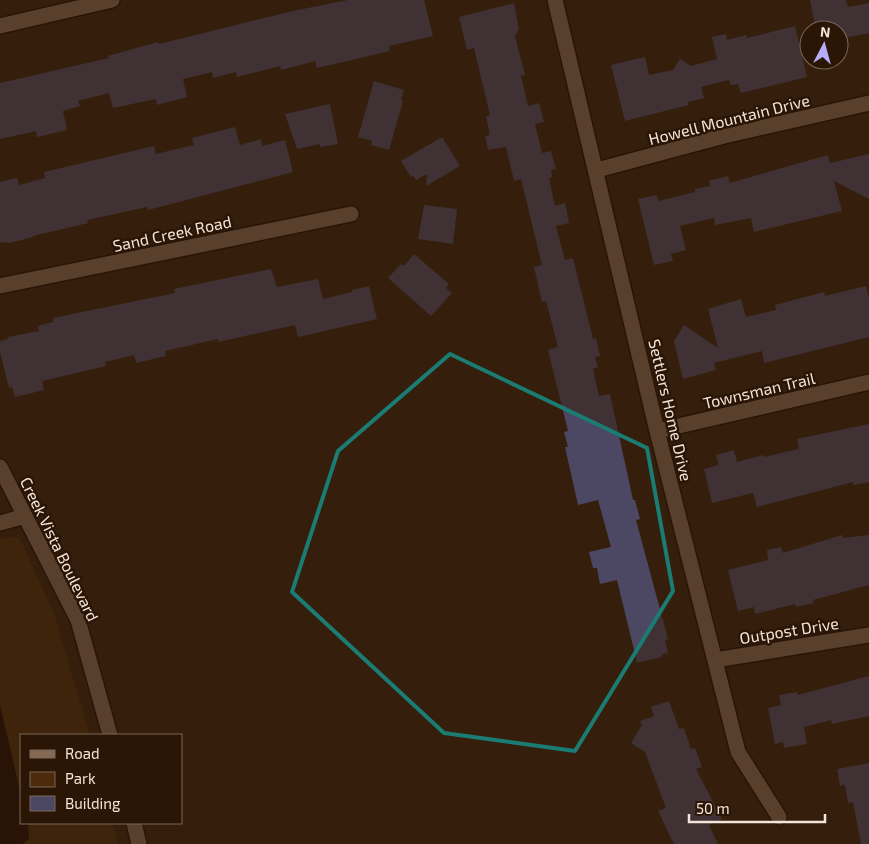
<svg xmlns="http://www.w3.org/2000/svg" width="869" height="844" viewBox="0 0 869 844" font-family="'Exo 2',sans-serif">
	<rect width="100%" height="100%" fill="#351f0c"/>
	<path fill="#4c2a0c" d="M 11,537 L 20,539 L 54,614 L 90,735 L 21,735 L 21,823 L 112,823 L 118,844 L 0,844 L 0,540 Z"/>
	<path fill="#1b0500" d="M 0,705 L 21,795 L 21,823 L 28,823 L 29,839 L 22,844 L 0,844 Z"/>
	<path fill="#4c4864" d="M 348,0 L 424,0 L 433,36 L 389,46 L 390,51 L 317,68 L 315,61 L 281,70 L 280,66 L 237,77 L 236,72 L 213,78 L 212,72 L 183,79 L 187,97 L 157,105 L 156,99 L 113,108 L 109,93 L 78,101 L 80,106 L 63,111 L 67,130 L 37,137 L 36,131 L 0,139 L 0,83 L 109,58 L 108,56 L 158,42 L 159,44 L 293,11 Z
		M 810,0 L 846,0 L 848,7 L 869,3 L 869,33 L 839,39 L 839,30 L 816,30 Z
		M 514,3 L 519,29 L 515,36 L 525,75 L 521,76 L 528,106 L 539,103 L 544,122 L 535,124 L 542,153 L 551,151 L 556,169 L 551,170 L 552,177 L 549,178 L 555,206 L 565,203 L 569,223 L 556,226 L 565,260 L 573,258 L 593,339 L 596,338 L 600,356 L 595,357 L 598,367 L 593,369 L 599,396 L 610,394 L 633,500 L 635,500 L 640,519 L 636,520 L 668,639 L 665,640 L 668,653 L 662,654 L 662,657 L 641,662 L 637,662 L 617,580 L 600,584 L 597,568 L 593,568 L 589,552 L 611,547 L 598,500 L 578,505 L 565,447 L 568,447 L 564,432 L 568,431 L 548,350 L 558,347 L 546,301 L 542,302 L 534,267 L 542,265 L 521,179 L 514,181 L 506,147 L 488,150 L 485,136 L 490,135 L 486,116 L 490,115 L 474,48 L 467,50 L 459,17 Z
		M 795,26 L 807,77 L 741,93 L 738,84 L 731,85 L 729,80 L 701,87 L 704,98 L 688,102 L 689,105 L 625,121 L 611,65 L 645,57 L 649,75 L 673,70 L 680,59 L 691,66 L 717,59 L 712,37 L 726,34 L 727,40 L 746,35 L 747,38 Z
		M 374,81 L 404,90 L 401,100 L 403,101 L 389,150 L 371,145 L 372,141 L 358,137 Z
		M 330,104 L 338,144 L 320,147 L 320,144 L 297,149 L 285,114 Z
		M 235,127 L 240,145 L 261,139 L 262,146 L 285,140 L 293,172 L 148,210 L 147,207 L 87,220 L 88,223 L 33,236 L 33,237 L 10,243 L 0,242 L 0,182 L 17,178 L 19,185 L 45,178 L 44,172 L 154,146 L 156,154 L 194,145 L 192,138 Z
		M 442,137 L 460,166 L 426,186 L 427,174 L 416,180 L 413,176 L 411,177 L 401,161 Z
		M 869,154 L 869,199 L 834,181 L 842,211 L 754,232 L 751,218 L 715,225 L 714,218 L 680,226 L 686,250 L 671,254 L 673,261 L 654,265 L 638,199 L 657,195 L 658,201 L 695,192 L 695,189 L 710,186 L 709,181 L 728,176 L 730,183 L 828,155 L 830,163 Z
		M 424,205 L 457,209 L 453,244 L 418,239 Z
		M 414,254 L 449,284 L 446,288 L 452,293 L 431,316 L 388,278 L 401,264 L 404,266 Z
		M 271,269 L 277,287 L 318,279 L 323,299 L 352,292 L 352,290 L 369,286 L 377,319 L 298,337 L 295,325 L 218,342 L 218,339 L 165,351 L 166,356 L 136,363 L 134,355 L 105,362 L 106,366 L 42,381 L 44,390 L 15,397 L 12,387 L 9,388 L 0,352 L 0,341 L 8,339 L 7,337 L 39,331 L 38,326 L 53,322 L 53,318 L 175,293 L 174,289 Z
		M 866,286 L 869,299 L 869,337 L 764,363 L 762,351 L 714,363 L 716,370 L 683,379 L 674,341 L 684,325 L 718,348 L 708,309 L 741,299 L 746,317 L 776,310 L 775,305 L 824,292 L 825,296 Z
		M 869,424 L 869,482 L 853,485 L 853,482 L 757,507 L 753,493 L 712,503 L 704,469 L 719,465 L 716,455 L 734,450 L 737,462 L 763,455 L 764,457 L 799,449 L 797,439 Z
		M 842,535 L 843,538 L 869,535 L 869,585 L 813,600 L 814,603 L 796,607 L 795,604 L 755,614 L 754,607 L 738,611 L 728,570 L 768,560 L 767,550 L 781,547 L 783,553 Z
		M 869,676 L 869,716 L 832,724 L 831,720 L 804,727 L 807,744 L 784,748 L 783,742 L 775,744 L 768,708 L 781,705 L 779,695 L 797,692 L 798,695 Z
		M 669,701 L 679,729 L 684,728 L 691,749 L 695,748 L 702,767 L 696,769 L 722,819 L 709,825 L 718,844 L 674,844 L 658,811 L 666,808 L 645,752 L 631,743 L 642,725 L 640,721 L 654,716 L 651,707 Z
		M 869,763 L 869,844 L 861,844 L 853,802 L 848,803 L 845,785 L 840,786 L 837,769 Z"/>
	<g fill="none" stroke-linecap="round" stroke-linejoin="round">
		<g stroke="#1c0800" stroke-width="18">
			<path id="minor" d="M 555,0 L 657,431 L 738,752 L 779,817
				M 0,26 L 112,0
				M 597,170 L 724,136 L 869,103
				M 0,286 L 351,214
				M 657,431 L 869,382
				M 0,467 L 78,620 L 110,735
				M 0,523 L 25,516
				M 715,660 L 869,635
				M 134,823 L 139,844"/>
		</g>
		<use href="#minor" stroke="#846955" stroke-width="15"/>
	</g>
	<path d="M0 0H869V844H0ZM 450,354 L 647,448 L 673,591 L 575,751 L 444,733 L 292,592 L 338,451 Z" fill="#351f0c" fill-opacity=".55" fill-rule="evenodd"/>
	<path fill="none" stroke="#1a7c73" stroke-width="4" stroke-linejoin="round" d="M 450,354 L 647,448 L 673,591 L 575,751 L 444,733 L 292,592 L 338,451 Z"/>
	<g text-anchor="middle" dominant-baseline="central" stroke-width="5" stroke-linejoin="round" paint-order="stroke">
		<g font-size="16" fill="#f4e4d9" stroke="#2b1504">
			<text transform="translate(729 119) rotate(-14)">Howell Mountain Drive</text>
			<text transform="translate(172 233) rotate(-12)">Sand Creek Road</text>
			<text transform="translate(759 390) rotate(-13)">Townsman Trail</text>
			<text transform="translate(671 410) rotate(77)">Settlers Home Drive</text>
			<text transform="translate(60 549) rotate(64)">Creek Vista Boulevard</text>
			<text transform="translate(789 630) rotate(-9)">Outpost Drive</text>
		</g>
	</g>
	<rect x="20" y="734" width="162" height="90" fill="#2b1504" stroke="#7b6859"/>
	<rect x="30" y="750" width="25" height="8" fill="#846955" stroke="#7b6859"/>
	<text x="65" y="759" font-size="15" fill="#f4e4d9">Road</text>
	<rect x="30" y="772" width="25" height="15" fill="#4c2a0c" stroke="#7b6859"/>
	<text x="65" y="784" font-size="15" fill="#f4e4d9">Park</text>
	<rect x="30" y="796" width="25" height="15" fill="#4c4864" stroke="#7b6859"/>
	<text x="65" y="809" font-size="15" fill="#f4e4d9">Building</text>
	<g transform="translate(824 45) rotate(6)"><circle r="24" fill="#2b1504" stroke="#7b6859"/>
	<path d="M0-4L9 19L0 12L-9 19Z" fill="#b6acf8"/>
	<text y="-8" font-size="14" font-weight="bold" text-anchor="middle" fill="#f4e4d9">N</text>
	</g>
	<path d="M689 814v8h136v-8" fill="none" stroke="#f4e4d9" stroke-width="2.5"/>
	<text x="696" y="814" font-size="15" fill="#f4e4d9" stroke="#2b1504" stroke-width="4" paint-order="stroke">50 m</text>
</svg>
